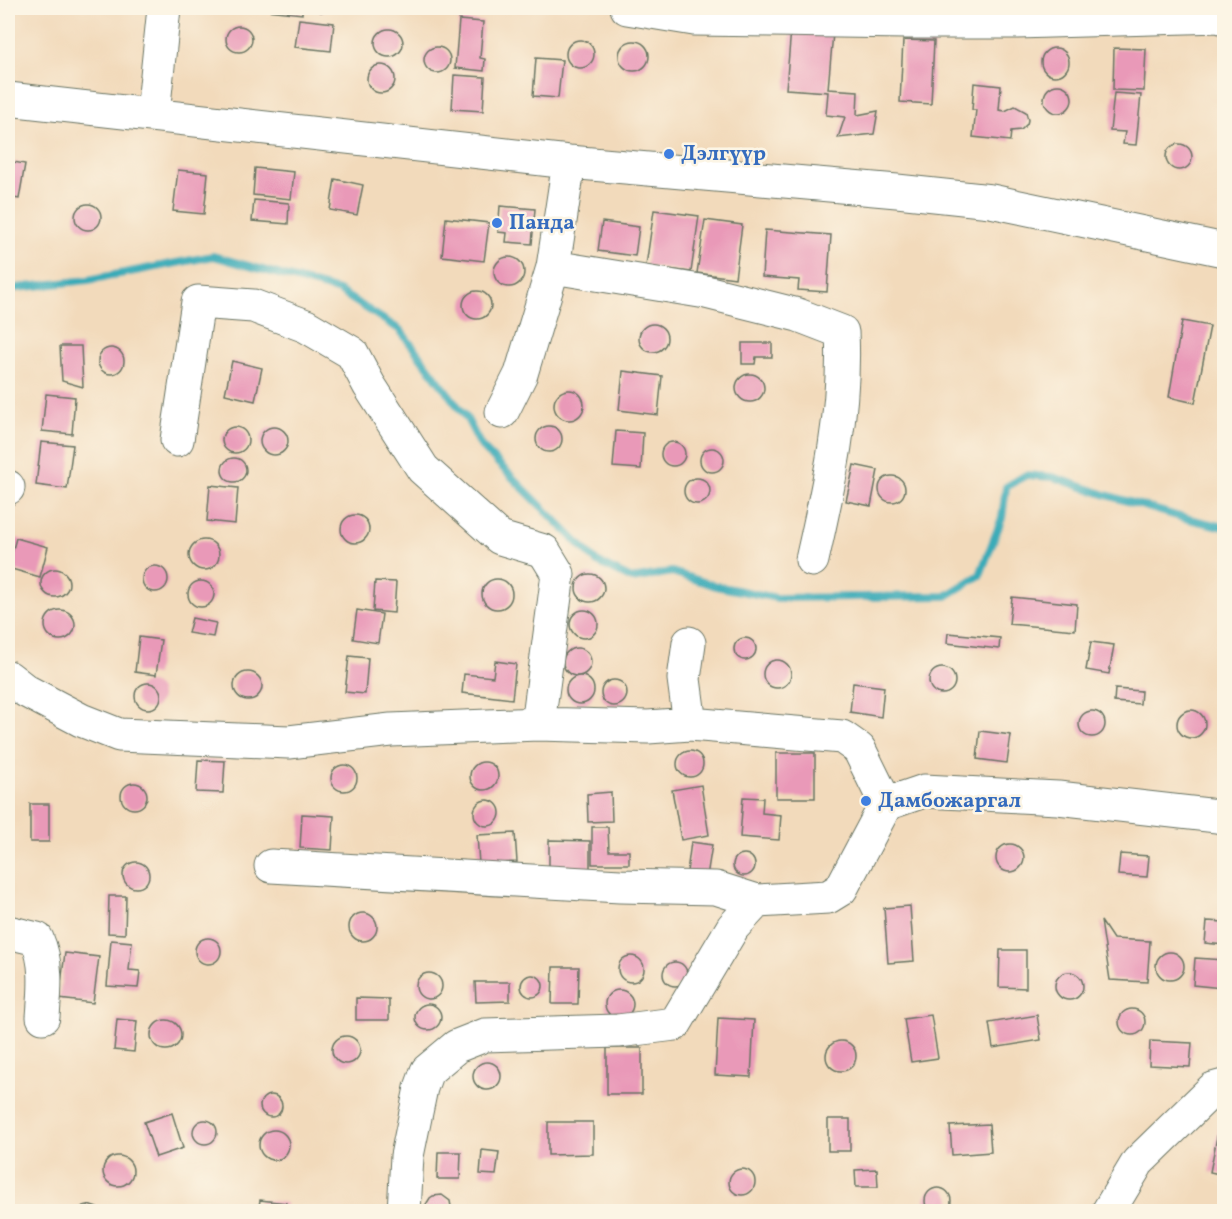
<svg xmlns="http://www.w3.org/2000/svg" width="1232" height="1219" viewBox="0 0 1232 1219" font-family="Vollkorn,serif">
	<rect width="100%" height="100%" fill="#fcf5e5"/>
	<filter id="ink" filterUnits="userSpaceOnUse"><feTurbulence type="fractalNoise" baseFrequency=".0167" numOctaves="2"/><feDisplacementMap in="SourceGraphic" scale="12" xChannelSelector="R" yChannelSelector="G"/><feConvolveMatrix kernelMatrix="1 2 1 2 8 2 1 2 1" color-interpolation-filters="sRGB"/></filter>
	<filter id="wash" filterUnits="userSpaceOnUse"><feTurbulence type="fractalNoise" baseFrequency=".008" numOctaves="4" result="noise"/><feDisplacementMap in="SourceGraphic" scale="24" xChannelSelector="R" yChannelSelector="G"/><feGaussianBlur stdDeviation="1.35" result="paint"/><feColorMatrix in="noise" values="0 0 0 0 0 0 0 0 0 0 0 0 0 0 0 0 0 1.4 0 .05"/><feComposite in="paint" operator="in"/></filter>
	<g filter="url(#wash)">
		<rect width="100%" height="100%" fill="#f2dabb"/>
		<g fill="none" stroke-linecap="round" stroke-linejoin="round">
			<path stroke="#3babb8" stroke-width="8" d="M 8,289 L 88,280 L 213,256 L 339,291 L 400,330 L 466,417 L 481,446 L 597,562 L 632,579 L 672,572 L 716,586 L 777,598 L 946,596 L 980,575 L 1002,518 L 1006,487 L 1026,475 L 1053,477 L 1103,494 L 1180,517 L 1224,527"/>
		</g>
		<g id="blocks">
			<path fill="#e999b8" d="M 267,8 L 302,8 L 302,14 L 267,10 Z
				M 311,8 L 332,8 L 321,12 Z
				M 299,19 L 334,23 L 331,51 L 295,47 Z
				M 459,20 L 483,22 L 480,58 L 485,59 L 484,71 L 455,68 Z
				M226 39a13 13 0 1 1 26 0a13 13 0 1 1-26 0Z
				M375 43a14 14 0 1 1 28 0a14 14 0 1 1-28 0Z
				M 791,29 L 833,33 L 828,89 L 858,91 L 857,115 L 878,111 L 874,134 L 838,138 L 845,117 L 826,115 L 828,92 L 786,89 Z
				M566 54a14 14 0 1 1 28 0a14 14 0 1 1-28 0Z
				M 903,40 L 934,41 L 931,104 L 900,102 Z
				M619 56a15 15 0 1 1 30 0a15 15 0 1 1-30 0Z
				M424 60a13 13 0 1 1 26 0a13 13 0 1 1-26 0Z
				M 1114,48 L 1146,49 L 1144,91 L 1113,90 Z
				M1041 62a14 14 0 1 1 28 0a14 14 0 1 1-28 0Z
				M 536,58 L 562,60 L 558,98 L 533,96 Z
				M367 79a14 14 0 1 1 28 0a14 14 0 1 1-28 0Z
				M 454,75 L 485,77 L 483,111 L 452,109 Z
				M 974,83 L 1001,86 L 999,110 L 1005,111 L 1015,106 L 1026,112 L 1028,120 L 1027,124 L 1021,130 L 1011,131 L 1010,141 L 973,137 L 976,110 L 972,110 Z
				M1044 99a14 14 0 1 1 28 0a14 14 0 1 1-28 0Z
				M 1114,93 L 1141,95 L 1136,145 L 1123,144 L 1125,132 L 1110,131 Z
				M1166 157a13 13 0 1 1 26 0a13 13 0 1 1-26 0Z
				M 8,161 L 25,164 L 19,199 L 8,197 Z
				M 255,168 L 294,172 L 291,199 L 253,195 Z
				M 178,170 L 208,173 L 204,214 L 173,211 Z
				M 335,179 L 363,185 L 357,215 L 330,210 Z
				M 254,200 L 289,203 L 288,224 L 252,221 Z
				M75 217a13 13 0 1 1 26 0a13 13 0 1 1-26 0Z
				M 500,206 L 535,209 L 532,244 L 506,242 L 507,233 L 498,232 Z
				M 654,210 L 699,216 L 691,272 L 646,266 Z
				M 446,218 L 489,223 L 484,261 L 442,256 Z
				M 705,220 L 742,225 L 735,278 L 697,273 Z
				M 602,222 L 639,227 L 635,256 L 598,251 Z
				M 765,230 L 831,235 L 827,292 L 798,290 L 799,280 L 762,277 Z
				M494 272a15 15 0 1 1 30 0a15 15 0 1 1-30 0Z
				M463 305a14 14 0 1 1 28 0a14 14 0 1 1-28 0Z
				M 1182,321 L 1210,326 L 1195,403 L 1169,397 Z
				M639 338a14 14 0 1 1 28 0a14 14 0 1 1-28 0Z
				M 742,343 L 772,343 L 772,357 L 756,357 L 755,364 L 742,364 Z
				M 60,346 L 81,346 L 83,387 L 62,381 Z
				M98 361a13 13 0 1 1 26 0a13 13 0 1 1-26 0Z
				M 232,361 L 262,368 L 255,401 L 225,394 Z
				M 623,371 L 662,376 L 658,415 L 619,410 Z
				M736 388a14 14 0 1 1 28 0a14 14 0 1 1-28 0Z
				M554 405a15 15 0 1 1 30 0a15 15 0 1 1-30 0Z
				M 46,394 L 75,397 L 72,434 L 42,431 Z
				M536 439a13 13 0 1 1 26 0a13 13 0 1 1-26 0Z
				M260 441a14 14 0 1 1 28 0a14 14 0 1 1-28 0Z
				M222 440a13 13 0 1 1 26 0a13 13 0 1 1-26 0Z
				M 616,431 L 643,433 L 641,469 L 613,467 Z
				M 41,442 L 73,445 L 67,489 L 36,485 Z
				M661 454a12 12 0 1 1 24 0a12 12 0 1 1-24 0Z
				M700 460a12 12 0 1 1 24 0a12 12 0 1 1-24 0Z
				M222 470a12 12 0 1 1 24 0a12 12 0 1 1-24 0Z
				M 854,465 L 878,470 L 871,506 L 846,501 Z
				M879 489a13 13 0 1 1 26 0a13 13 0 1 1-26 0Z
				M684 491a13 13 0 1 1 26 0a13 13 0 1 1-26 0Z
				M 210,485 L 238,488 L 235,524 L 207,521 Z
				M341 529a14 14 0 1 1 28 0a14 14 0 1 1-28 0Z
				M 16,538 L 48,547 L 40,577 L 8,568 Z
				M189 555a15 15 0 1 1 30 0a15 15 0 1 1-30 0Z
				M142 579a13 13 0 1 1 26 0a13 13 0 1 1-26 0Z
				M41 583a14 14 0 1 1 28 0a14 14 0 1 1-28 0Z
				M576 588a14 14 0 1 1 28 0a14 14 0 1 1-28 0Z
				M482 594a15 15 0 1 1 30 0a15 15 0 1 1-30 0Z
				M188 594a13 13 0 1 1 26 0a13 13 0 1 1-26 0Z
				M 375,581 L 396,582 L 394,613 L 373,611 Z
				M 1012,597 L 1077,604 L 1075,630 L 1009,624 Z
				M 357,610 L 382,614 L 378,643 L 353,639 Z
				M45 625a15 15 0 1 1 30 0a15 15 0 1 1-30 0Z
				M570 624a14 14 0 1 1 28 0a14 14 0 1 1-28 0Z
				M 192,618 L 216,623 L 213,637 L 188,633 Z
				M 948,633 L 1000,638 L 999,649 L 947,643 Z
				M 139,637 L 161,640 L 156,675 L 135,672 Z
				M734 649a11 11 0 1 1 22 0a11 11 0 1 1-22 0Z
				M 1091,642 L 1114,645 L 1109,674 L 1086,670 Z
				M563 662a14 14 0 1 1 28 0a14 14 0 1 1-28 0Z
				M 349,656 L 368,658 L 365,694 L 345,692 Z
				M763 674a14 14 0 1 1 28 0a14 14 0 1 1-28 0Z
				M 495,661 L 516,664 L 512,699 L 462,693 L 464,674 L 493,677 Z
				M929 681a13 13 0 1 1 26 0a13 13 0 1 1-26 0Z
				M234 686a14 14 0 1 1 28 0a14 14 0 1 1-28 0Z
				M566 690a14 14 0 1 1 28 0a14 14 0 1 1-28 0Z
				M601 693a13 13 0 1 1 26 0a13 13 0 1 1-26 0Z
				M 853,683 L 884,687 L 881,717 L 850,712 Z
				M135 696a13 13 0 1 1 26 0a13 13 0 1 1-26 0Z
				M 1115,689 L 1141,691 L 1140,704 L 1114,702 Z
				M1177 724a14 14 0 1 1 28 0a14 14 0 1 1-28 0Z
				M1079 724a13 13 0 1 1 26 0a13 13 0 1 1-26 0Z
				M 980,731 L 1011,735 L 1007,763 L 977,759 Z
				M677 764a13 13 0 1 1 26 0a13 13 0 1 1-26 0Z
				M 776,753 L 815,753 L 815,798 L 776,798 Z
				M 198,760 L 225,761 L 223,793 L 196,792 Z
				M470 776a14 14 0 1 1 28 0a14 14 0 1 1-28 0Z
				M331 778a13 13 0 1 1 26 0a13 13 0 1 1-26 0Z
				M121 796a13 13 0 1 1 26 0a13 13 0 1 1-26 0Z
				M 701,785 L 709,835 L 681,840 L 672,790 Z
				M 611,792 L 612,821 L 588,822 L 587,794 Z
				M 743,797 L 763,798 L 762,813 L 781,815 L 779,840 L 740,837 Z
				M474 813a13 13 0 1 1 26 0a13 13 0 1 1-26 0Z
				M 30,804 L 49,804 L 49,842 L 30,842 Z
				M 302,814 L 334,816 L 332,850 L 300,848 Z
				M 592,827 L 608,827 L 609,851 L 629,851 L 629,864 L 592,864 Z
				M 515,833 L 517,862 L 479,864 L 477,835 Z
				M 549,840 L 590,841 L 590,873 L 549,872 Z
				M 691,842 L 712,845 L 707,876 L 687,872 Z
				M996 858a14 14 0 1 1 28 0a14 14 0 1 1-28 0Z
				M 1120,854 L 1149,856 L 1147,877 L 1118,875 Z
				M733 865a11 11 0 1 1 22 0a11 11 0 1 1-22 0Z
				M123 875a13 13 0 1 1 26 0a13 13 0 1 1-26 0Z
				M 109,896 L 126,896 L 125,934 L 108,933 Z
				M 910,906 L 914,961 L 888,963 L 884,908 Z
				M349 927a14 14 0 1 1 28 0a14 14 0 1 1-28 0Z
				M 1101,921 L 1113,939 L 1150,941 L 1147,982 L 1110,980 Z
				M 1207,921 L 1224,922 L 1224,945 L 1205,943 Z
				M195 951a13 13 0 1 1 26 0a13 13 0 1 1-26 0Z
				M 111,940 L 132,942 L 129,970 L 140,971 L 138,988 L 107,986 Z
				M 1000,950 L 1026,950 L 1026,988 L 999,987 Z
				M1156 966a14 14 0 1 1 28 0a14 14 0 1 1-28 0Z
				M 65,953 L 99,957 L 93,1003 L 59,999 Z
				M618 969a13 13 0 1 1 26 0a13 13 0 1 1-26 0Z
				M 1195,958 L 1224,960 L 1222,988 L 1193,985 Z
				M663 974a12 12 0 1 1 24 0a12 12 0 1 1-24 0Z
				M 553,967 L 579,967 L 578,1004 L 552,1004 Z
				M1055 986a14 14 0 1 1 28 0a14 14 0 1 1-28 0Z
				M416 986a13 13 0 1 1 26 0a13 13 0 1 1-26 0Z
				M521 986a11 11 0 1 1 22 0a11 11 0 1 1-22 0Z
				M 475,982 L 510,982 L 510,1001 L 476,1002 Z
				M605 1004a14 14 0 1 1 28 0a14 14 0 1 1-28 0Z
				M 356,998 L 389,999 L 389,1020 L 356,1020 Z
				M415 1017a13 13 0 1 1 26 0a13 13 0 1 1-26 0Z
				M1119 1022a13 13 0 1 1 26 0a13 13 0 1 1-26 0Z
				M 931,1015 L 938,1058 L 911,1062 L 904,1019 Z
				M 1037,1015 L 1041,1040 L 993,1048 L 989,1023 Z
				M 718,1018 L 754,1020 L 751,1077 L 715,1075 Z
				M 117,1019 L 137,1021 L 134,1052 L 114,1050 Z
				M151 1035a15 15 0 1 1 30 0a15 15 0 1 1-30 0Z
				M332 1050a14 14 0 1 1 28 0a14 14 0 1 1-28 0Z
				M826 1056a15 15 0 1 1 30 0a15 15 0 1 1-30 0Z
				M 1150,1041 L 1192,1043 L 1190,1067 L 1149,1065 Z
				M 607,1048 L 642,1048 L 642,1094 L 607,1094 Z
				M473 1076a14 14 0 1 1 28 0a14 14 0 1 1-28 0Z
				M260 1106a11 11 0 1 1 22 0a11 11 0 1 1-22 0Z
				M 172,1113 L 183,1148 L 156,1157 L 144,1122 Z
				M 828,1119 L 850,1119 L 850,1151 L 828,1151 Z
				M193 1132a12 12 0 1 1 24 0a12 12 0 1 1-24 0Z
				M 548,1122 L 593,1122 L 593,1154 L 548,1155 Z
				M 1220,1122 L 1224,1123 L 1224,1175 L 1210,1172 Z
				M 989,1124 L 991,1152 L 952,1155 L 950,1126 Z
				M259 1145a15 15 0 1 1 30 0a15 15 0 1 1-30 0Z
				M 482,1150 L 499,1152 L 496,1175 L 480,1174 Z
				M 438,1152 L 461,1152 L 460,1179 L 437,1179 Z
				M103 1171a15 15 0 1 1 30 0a15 15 0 1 1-30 0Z
				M729 1182a13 13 0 1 1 26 0a13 13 0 1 1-26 0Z
				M 877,1169 L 878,1187 L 856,1187 L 855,1170 Z
				M925 1201a13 13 0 1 1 26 0a13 13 0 1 1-26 0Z
				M 442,1195 L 450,1201 L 452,1212 L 425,1212 L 425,1206 L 430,1198 L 433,1196 Z
				M 260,1200 L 286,1203 L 285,1212 L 258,1212 Z
				M 88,1205 L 97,1208 L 101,1212 L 76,1212 L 83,1206 Z"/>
		</g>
	</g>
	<g filter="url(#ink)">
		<use href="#blocks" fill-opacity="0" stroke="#697463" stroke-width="1.5"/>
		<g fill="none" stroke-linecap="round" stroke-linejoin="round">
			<g stroke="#697463" stroke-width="35">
				<path id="minor" d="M 627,8 L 694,19 L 906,22 L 1017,22 L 1220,16 L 1224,18
					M 8,99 L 569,162 L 897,191 L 991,201 L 1224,250
					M 153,114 L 164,8
					M 553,267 L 706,292 L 798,315 L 842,332 C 846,409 829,485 812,560
					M 502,412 L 521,374 L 553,267 L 569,162
					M 177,440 L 198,302 L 253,306 L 306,326 L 352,353 L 369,385 L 423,469 L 500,538 L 544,551 L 558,574 L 538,724
					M 8,487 L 8,488
					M 689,643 L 684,679 L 690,724
					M 8,677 L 26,691 L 81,720 L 119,735 L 289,742 L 391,730 L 538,724 L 648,727 L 690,724 L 842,737 L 859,749 L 886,804 L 924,791 L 1058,798 L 1217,816 L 1224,818
					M 271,866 L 620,886 L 716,888 L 757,901
					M 8,932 L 37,939 C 48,964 45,990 43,1017
					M 404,1212 L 407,1156 L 421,1088 L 427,1071 L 457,1046 L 485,1035 L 618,1031 L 675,1024 L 733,927 L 757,901 L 828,897 L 841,889 L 886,804
					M 1108,1212 L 1138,1162 L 1213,1089 L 1224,1086"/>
			</g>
			<use href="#minor" stroke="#fff" stroke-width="33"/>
		</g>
	</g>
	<g fill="#3f7fe0" stroke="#fcf5e5" stroke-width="2">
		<circle cx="669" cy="154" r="6"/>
		<circle cx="497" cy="223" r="6"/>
		<circle cx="866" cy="801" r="6"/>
	</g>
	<g text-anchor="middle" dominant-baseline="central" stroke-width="5" stroke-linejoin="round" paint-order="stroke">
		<g font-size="21" font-weight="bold" fill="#366cbe" stroke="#fcf5e5" text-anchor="start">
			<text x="681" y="154">Дэлгүүр</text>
			<text x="509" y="223">Панда</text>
			<text x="878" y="801">Дамбожаргал</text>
		</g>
	</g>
	<rect width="1232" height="1219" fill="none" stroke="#fcf5e5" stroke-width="30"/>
</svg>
